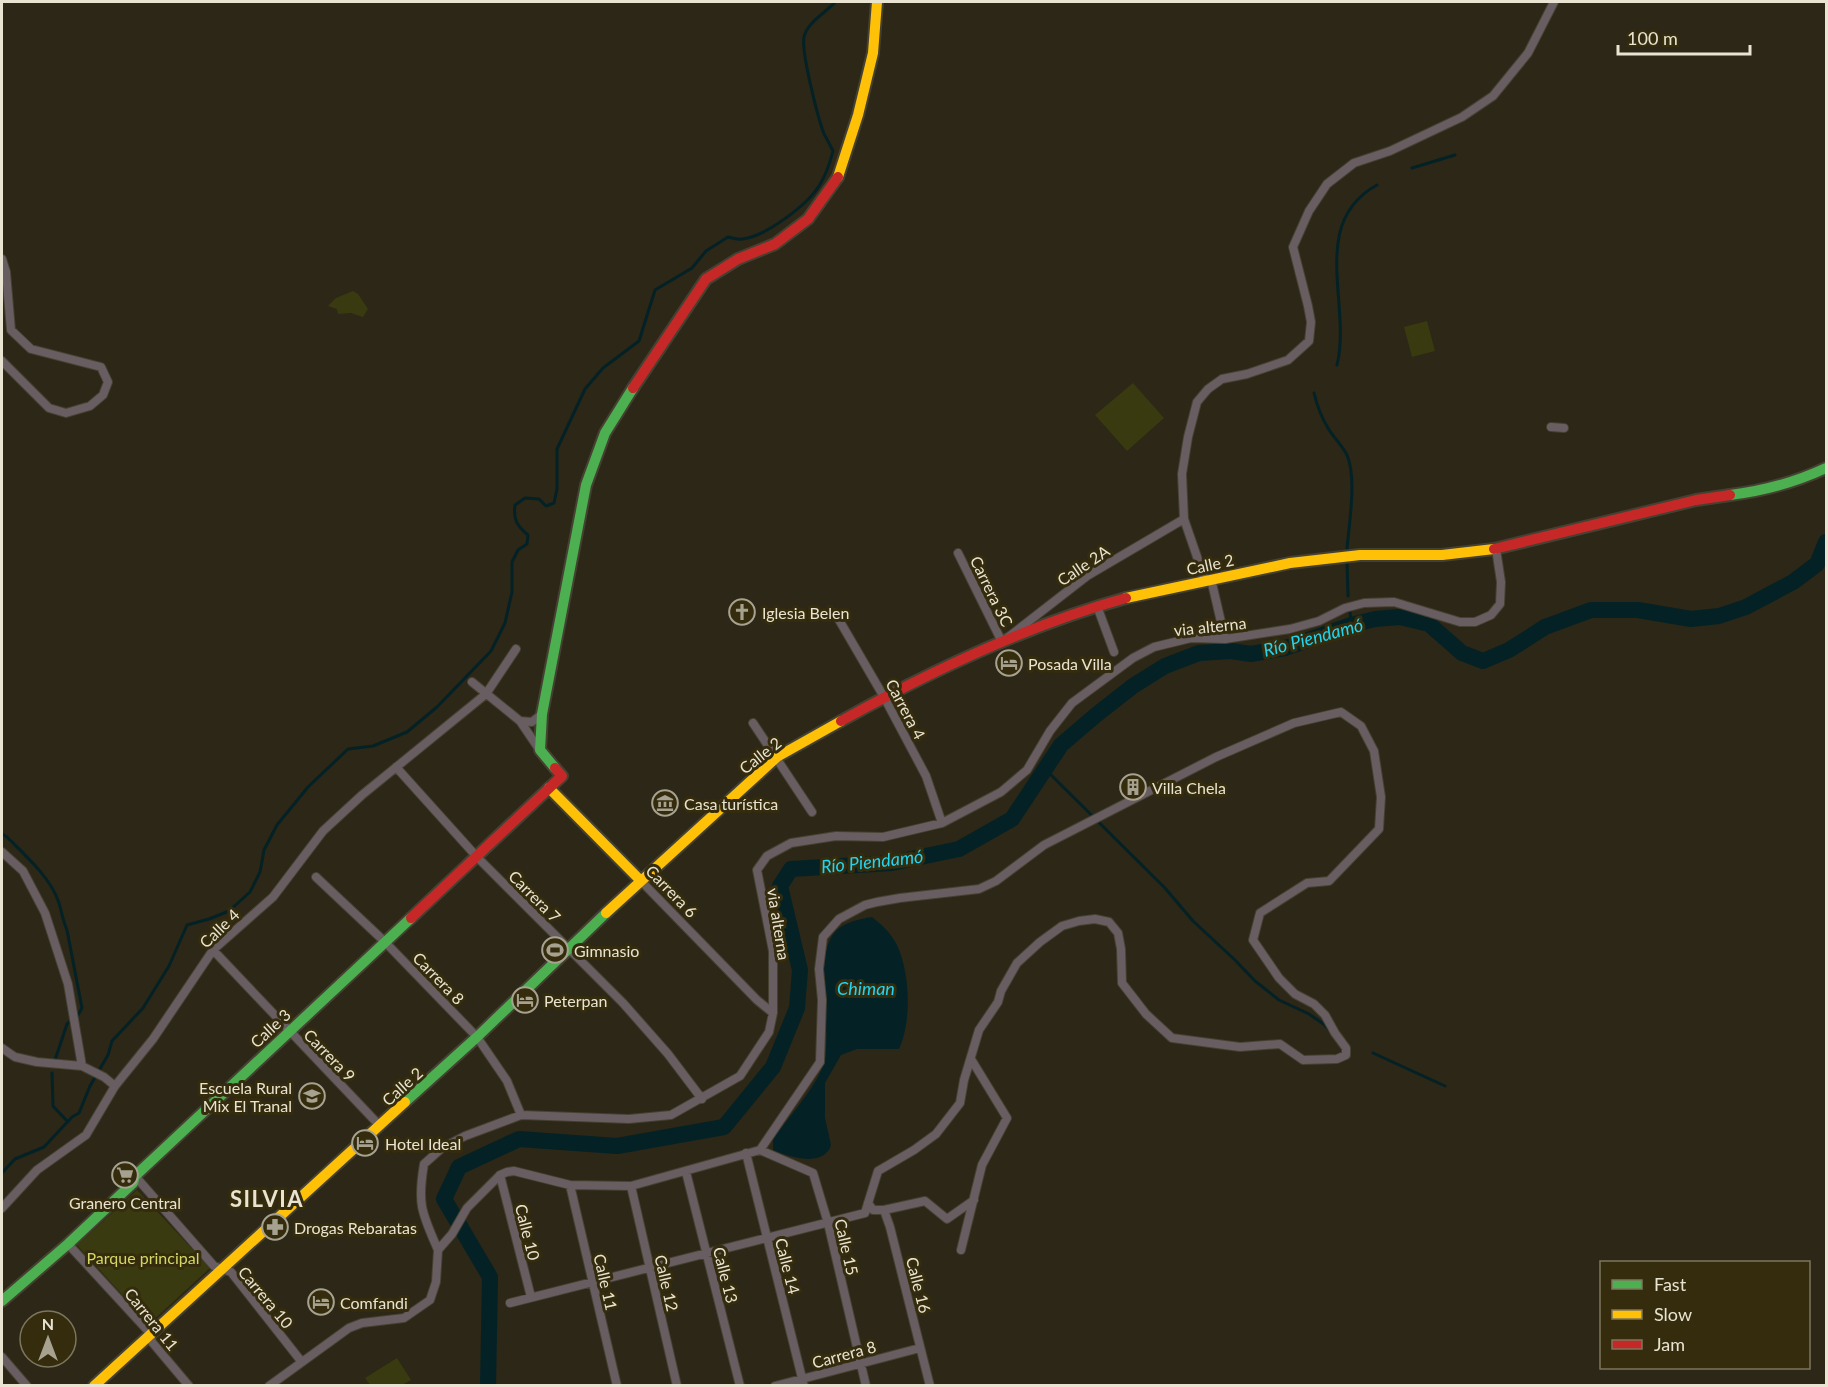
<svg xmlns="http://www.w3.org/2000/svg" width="1828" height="1387" viewBox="0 0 1828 1387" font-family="Lato,sans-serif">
	<rect width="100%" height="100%" fill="#2c2716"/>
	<path fill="#3a3a11" d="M 353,291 L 358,294 L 368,309 L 363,317 L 351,313 L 338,314 L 337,309 L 328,306 L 336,298 Z
		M 1427,321 L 1435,351 L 1412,357 L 1404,327 Z
		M 1133,383 L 1164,418 L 1127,451 L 1095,415 Z
		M 137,1190 L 210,1268 L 149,1324 L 77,1245 Z
		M 397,1358 L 411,1380 L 402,1385 L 370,1385 L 365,1378 Z"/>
	<path fill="#042226" d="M 872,917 C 882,925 891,933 897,945 C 910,973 912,1021 899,1049 L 857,1049 L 841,1055 L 825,1083 L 825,1118 L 831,1145 C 830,1148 829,1151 826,1153 C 814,1165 787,1156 773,1150 L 773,1139 C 787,1119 818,1085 824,1063 C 826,1058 826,1051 826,1045 C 829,1012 815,966 832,936 C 840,923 859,919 872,917 Z"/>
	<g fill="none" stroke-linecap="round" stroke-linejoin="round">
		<path stroke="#042226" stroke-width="3" d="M 1412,168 L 1455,155
			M 1337,365 C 1352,305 1308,223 1377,185
			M 1314,393 C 1317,405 1321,417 1328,428 C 1333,437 1342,445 1347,455 C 1357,478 1349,524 1347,549
			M 1347,562 L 1348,596
			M 1350,610 L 1351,625
			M 1045,769 L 1165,888 L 1193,921 L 1235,960 L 1255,981 L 1279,1000 L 1309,1014 L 1325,1025 L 1330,1031
			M 2,834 L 7,837 C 25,855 51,878 59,903 C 62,913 63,921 67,930 L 82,1008 L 78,1015 L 67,1024 L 55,1060
			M 1373,1053 L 1445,1086
			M 52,1073 L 53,1106 L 68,1122
			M 2,1173 L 15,1159 L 44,1147 L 72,1117 L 79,1113 L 90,1086 L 108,1055 L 112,1041 L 143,1008 L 169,966 L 187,925 L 209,919 L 229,911 L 250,892 L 260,872 L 264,850 L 277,825 L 308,787 L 348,749 L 373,746 L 407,732 L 437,707 L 491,651 L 505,623 L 512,592 L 512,562 L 518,550 L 527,544 L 528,535 C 517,526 513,519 515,505 L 525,498 L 539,499 L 546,506 L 554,503 L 557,489 L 557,449 L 585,389 L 603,368 L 639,341 L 655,290 L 692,268 L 706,251 L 728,237 C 732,238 738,240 742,239 C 765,237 807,205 819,186 C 826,175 830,163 833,151 C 830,145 827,139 824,134 C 818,118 801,52 804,37 C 807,22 827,12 835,2"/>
		<path stroke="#042226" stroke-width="16" d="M 488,1386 L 490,1277 L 444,1199 L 459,1167 L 519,1139 L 617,1146 L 724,1127 L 773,1067 L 797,1008 L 800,970 L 780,886 L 791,869 L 892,863 L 959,849 L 1012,819 L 1061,745 L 1096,715 L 1133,686 L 1165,666 L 1199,653 L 1231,651 L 1251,654 L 1285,648 L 1351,625 L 1375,619 L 1400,617 L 1429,624 L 1462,653 L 1483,661 L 1509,650 L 1545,627 L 1591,610 L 1638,610 L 1691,619 L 1719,616 L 1746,607 L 1793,582 L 1817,564 L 1826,542"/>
		<g stroke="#454132" stroke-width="10">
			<path id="street" d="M 2,259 L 6,272 L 11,330 L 31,349 L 101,367 L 108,382 L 103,395 L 90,406 L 66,413 L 49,408 L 2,361
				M 1551,427 L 1564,428
				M 958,553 L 1002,642 L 1087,576 L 1184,519
				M 1211,579 L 1225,639
				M 1205,580 L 1184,519 L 1182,474 L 1188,437 L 1197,402 L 1208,389 L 1222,379 L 1247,374 L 1288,360 L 1309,341 L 1311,322 L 1308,306 L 1293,247 L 1309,211 L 1327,184 L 1354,163 L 1390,151 L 1462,117 L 1493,96 L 1528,53 L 1554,2
				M 1097,606 L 1114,652
				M 835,613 L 884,697 L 926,776 L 942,823
				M 472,682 L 520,721 L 539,749
				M 520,721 L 532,722 L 542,714
				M 753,723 L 812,812
				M 396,767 L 477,857 L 623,1003 L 668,1054 L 702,1099
				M 2,852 L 23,871 L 45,913 L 68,984 L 82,1066
				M 316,877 L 384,941 L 477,1037 L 507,1081 L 521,1115
				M 640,880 L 757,1000 L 773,1013
				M 213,950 L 380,1126
				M 2,1048 L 15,1057 L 37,1062 L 82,1066 L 104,1077 L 115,1086
				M 760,1150 L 813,1173 L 828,1223 L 866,1386
				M 746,1153 L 804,1386
				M 686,1172 L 740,1386
				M 500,1175 L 531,1297
				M 135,1176 L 214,1266 L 231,1272 L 301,1361
				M 570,1185 L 617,1386
				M 631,1186 L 677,1386
				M 868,1203 L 873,1210 L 884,1210 L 890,1227 L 930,1386
				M 2,1208 L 37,1170 L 86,1135 L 115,1086 L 153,1039 L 213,950 L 273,897 L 323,831 L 362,795 L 486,694 L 516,649
				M 884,1210 L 925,1201 L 947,1219 L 974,1200
				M 68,1244 L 150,1333 L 152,1342 L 189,1386
				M 438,1250 C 422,1213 417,1205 424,1164 L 442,1148 L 465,1136 L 521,1115 L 629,1119 L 671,1115 L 740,1076 L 769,1032 L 773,1013 L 773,951 L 757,870 L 767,856 L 791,843 L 836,836 L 883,837 L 942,823 L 1001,792 L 1027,770 L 1050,731 L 1072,703 L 1133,658 L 1154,647 L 1191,638 L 1225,639 L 1290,629 L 1319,621 L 1345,608 L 1364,603 L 1394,602 L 1460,622 L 1475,622 L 1491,615 L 1500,604 L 1501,582 L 1496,549
				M 961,1250 L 982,1165 L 1007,1118 L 971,1059
				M 510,1303 L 865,1213 L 878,1171 L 914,1150 L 936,1134 L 960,1103 L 964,1080 L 979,1030 L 998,1002 L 1001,991 L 1017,963 L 1040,942 L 1062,926 L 1079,921 L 1095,919 L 1109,922 L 1118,933 L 1121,949 L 1122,983 L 1146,1014 L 1172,1038 L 1240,1047 L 1280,1044 L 1303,1060 L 1337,1059 L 1346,1055 L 1346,1048 L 1335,1033 L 1325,1015 L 1314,1004 L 1295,994 L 1279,978 L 1253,940 L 1260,913 L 1307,883 L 1329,881 L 1379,829 L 1381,797 L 1374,751 L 1361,726 L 1341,712 L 1294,723 L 1216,757 L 1044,845 L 996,881 L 979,889 L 900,898 L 877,902 L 865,905 L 839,919 L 823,937 L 819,969 L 822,1000 L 820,1062 L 760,1150
				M 2,1357 L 27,1386
				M 269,1386 L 349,1328 L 362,1323 L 404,1318 L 430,1300 L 436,1282 L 438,1250 L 452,1234 L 467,1208 L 500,1175 L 507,1172 L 514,1171 L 570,1185 L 631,1186 L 760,1150
				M 775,1386 L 920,1348"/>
		</g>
		<g stroke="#454132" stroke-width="14">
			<path id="fast" d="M 1730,495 C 1763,491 1796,482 1826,468
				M 555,768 L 540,750 L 542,714 L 586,485 L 605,433 L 633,388
				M 405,1102 L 477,1037 L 606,913
				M 2,1301 L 68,1244 L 133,1183 L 135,1176 L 411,918"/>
		</g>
		<g stroke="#454132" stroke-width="14">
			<path id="slow" d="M 838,177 L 858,115 L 873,53 L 877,2
				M 1126,598 L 1290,563 L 1360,555 L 1442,555 L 1494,549
				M 549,788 L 640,880
				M 606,913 L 777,757 L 841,721
				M 94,1386 L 405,1102"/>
		</g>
		<g stroke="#454132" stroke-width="14">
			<path id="jam" d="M 633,388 L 706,279 L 738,259 L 775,244 L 808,219 L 838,177
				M 1494,549 L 1696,500 L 1730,495
				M 841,721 C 929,672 1028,625 1126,598
				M 411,918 L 562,776 L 555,768"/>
		</g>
		<use href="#street" stroke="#685d61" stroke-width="8"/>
		<use href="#fast" stroke="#4caf50" stroke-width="10"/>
		<use href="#slow" stroke="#ffc107" stroke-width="10"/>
		<use href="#jam" stroke="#c62828" stroke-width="10"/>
	</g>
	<defs>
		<g id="church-ring" transform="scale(1.35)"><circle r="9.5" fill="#352c0d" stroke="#a7a290" stroke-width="1.5"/><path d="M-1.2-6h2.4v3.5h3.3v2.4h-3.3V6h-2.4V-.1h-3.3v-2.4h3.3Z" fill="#a7a290"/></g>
		<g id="hotel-ring" transform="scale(1.35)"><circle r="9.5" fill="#352c0d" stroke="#a7a290" stroke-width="1.5"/><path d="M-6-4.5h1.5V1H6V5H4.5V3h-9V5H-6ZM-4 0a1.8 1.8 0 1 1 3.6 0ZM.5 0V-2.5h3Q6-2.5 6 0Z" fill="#a7a290"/></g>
		<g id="building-ring" transform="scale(1.35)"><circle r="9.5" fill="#352c0d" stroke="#a7a290" stroke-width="1.5"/><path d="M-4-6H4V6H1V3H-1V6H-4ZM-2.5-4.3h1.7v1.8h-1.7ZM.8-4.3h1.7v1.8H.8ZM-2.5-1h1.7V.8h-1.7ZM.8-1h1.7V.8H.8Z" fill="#a7a290"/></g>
		<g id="museum-ring" transform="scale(1.35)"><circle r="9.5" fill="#352c0d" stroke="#a7a290" stroke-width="1.5"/><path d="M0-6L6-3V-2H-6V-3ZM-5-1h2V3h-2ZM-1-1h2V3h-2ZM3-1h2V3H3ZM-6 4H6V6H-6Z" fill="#a7a290"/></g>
		<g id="stadium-ring" transform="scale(1.35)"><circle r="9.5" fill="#352c0d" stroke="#a7a290" stroke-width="1.5"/><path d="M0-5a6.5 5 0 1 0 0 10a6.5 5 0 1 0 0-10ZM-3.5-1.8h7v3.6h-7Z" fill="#a7a290"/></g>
		<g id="school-ring" transform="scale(1.35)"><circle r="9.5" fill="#352c0d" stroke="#a7a290" stroke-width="1.5"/><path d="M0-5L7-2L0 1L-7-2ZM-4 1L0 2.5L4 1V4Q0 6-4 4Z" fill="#a7a290"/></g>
		<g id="supermarket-ring" transform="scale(1.35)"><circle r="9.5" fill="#352c0d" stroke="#a7a290" stroke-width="1.5"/><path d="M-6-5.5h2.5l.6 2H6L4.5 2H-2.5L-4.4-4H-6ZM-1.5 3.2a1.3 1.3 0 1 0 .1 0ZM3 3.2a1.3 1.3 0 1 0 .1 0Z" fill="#a7a290"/></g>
		<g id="pharmacy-ring" transform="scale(1.35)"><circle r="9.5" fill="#352c0d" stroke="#a7a290" stroke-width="1.5"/><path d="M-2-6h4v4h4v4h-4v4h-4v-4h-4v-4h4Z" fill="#a7a290"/></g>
	</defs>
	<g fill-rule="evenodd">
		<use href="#church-ring" x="742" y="612"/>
		<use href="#hotel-ring" x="1009" y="663"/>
		<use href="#building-ring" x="1133" y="787"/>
		<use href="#museum-ring" x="665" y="803"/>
		<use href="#stadium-ring" x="555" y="950"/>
		<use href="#hotel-ring" x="525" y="1000"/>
		<use href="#school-ring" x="312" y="1096"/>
		<use href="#hotel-ring" x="365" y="1143"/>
		<use href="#supermarket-ring" x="125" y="1175"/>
		<use href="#pharmacy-ring" x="275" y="1227"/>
		<use href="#hotel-ring" x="321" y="1302"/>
	</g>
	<g text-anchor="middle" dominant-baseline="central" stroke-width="6" stroke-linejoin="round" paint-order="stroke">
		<g font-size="16" fill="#e9e4d2" stroke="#352c0d">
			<text transform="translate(1210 564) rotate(-12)">Calle 2</text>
			<text transform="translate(1083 565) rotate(-34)">Calle 2A</text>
			<text transform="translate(992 591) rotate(64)">Carrera 3C</text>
			<text transform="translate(1210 626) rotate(-6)">via alterna</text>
			<text transform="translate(906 709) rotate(62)">Carrera 4</text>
			<text transform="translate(760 755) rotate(-38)">Calle 2</text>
			<text transform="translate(672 891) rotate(46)">Carrera 6</text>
			<text transform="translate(535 896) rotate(45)">Carrera 7</text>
			<text transform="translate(779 924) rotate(81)">via alterna</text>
			<text transform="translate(219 928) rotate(-44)">Calle 4</text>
			<text transform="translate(439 978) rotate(46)">Carrera 8</text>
			<text transform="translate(270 1028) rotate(-43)">Calle 3</text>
			<text transform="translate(330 1055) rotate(46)">Carrera 9</text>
			<text transform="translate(402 1086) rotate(-42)">Calle 2</text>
			<text transform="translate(528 1232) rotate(76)">Calle 10</text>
			<text transform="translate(847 1247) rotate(77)">Calle 15</text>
			<text transform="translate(788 1266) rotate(76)">Calle 14</text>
			<text transform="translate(726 1275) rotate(76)">Calle 13</text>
			<text transform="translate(606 1282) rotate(77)">Calle 11</text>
			<text transform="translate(667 1283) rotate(77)">Calle 12</text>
			<text transform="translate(919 1285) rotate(76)">Calle 16</text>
			<text transform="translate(266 1297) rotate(50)">Carrera 10</text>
			<text transform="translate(152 1319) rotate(51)">Carrera 11</text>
			<text transform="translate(844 1354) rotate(-15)">Carrera 8</text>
		</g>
		<g font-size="16" fill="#e9e4d2" stroke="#352c0d" text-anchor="start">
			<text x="762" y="612">Iglesia Belen</text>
			<text x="1028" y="663">Posada Villa</text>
			<text x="1152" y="787">Villa Chela</text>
			<text x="684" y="803">Casa turística</text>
			<text x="574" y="950">Gimnasio</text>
			<text x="544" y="1000">Peterpan</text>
			<text x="292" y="1087" text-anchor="end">Escuela Rural<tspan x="292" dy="18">Mix El Tranal</tspan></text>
			<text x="385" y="1143">Hotel Ideal</text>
			<text x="125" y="1202" text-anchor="middle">Granero Central</text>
			<text x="294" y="1227">Drogas Rebaratas</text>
			<text x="340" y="1302">Comfandi</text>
		</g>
		<g font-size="16" fill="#d3d766" stroke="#352c0d">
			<text x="143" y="1257">Parque principal</text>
		</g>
		<g font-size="18" font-style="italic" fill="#20d6f1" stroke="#352c0d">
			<text transform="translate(1313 637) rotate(-15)">Río Piendamó</text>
			<text transform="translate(872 861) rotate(-6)">Río Piendamó</text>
			<text x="866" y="988">Chiman</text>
		</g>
		<g font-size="22" font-weight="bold" letter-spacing="1.5" fill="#e9e4d2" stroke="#352c0d">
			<text x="267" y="1198">SILVIA</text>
		</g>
	</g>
	<rect width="1828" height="1387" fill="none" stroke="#e9e4d2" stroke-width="6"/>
	<rect x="1600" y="1261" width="210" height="108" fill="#352c0d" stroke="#7d765c" stroke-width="1.5"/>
	<rect x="1612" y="1280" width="30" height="9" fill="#4caf50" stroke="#7d765c" stroke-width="1.5"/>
	<text x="1654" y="1291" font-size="18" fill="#e9e4d2">Fast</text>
	<rect x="1612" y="1310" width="30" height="9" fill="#ffc107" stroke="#7d765c" stroke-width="1.5"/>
	<text x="1654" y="1321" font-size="18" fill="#e9e4d2">Slow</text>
	<rect x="1612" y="1340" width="30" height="9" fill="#c62828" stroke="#7d765c" stroke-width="1.5"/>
	<text x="1654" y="1351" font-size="18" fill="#e9e4d2">Jam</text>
	<g transform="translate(48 1339)"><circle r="28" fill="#352c0d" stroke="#7d765c" stroke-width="1.5"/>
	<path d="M0-4.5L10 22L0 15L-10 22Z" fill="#a7a290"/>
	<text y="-9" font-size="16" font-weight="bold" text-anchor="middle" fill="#e9e4d2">N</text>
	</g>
	<path d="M1618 45v9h132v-9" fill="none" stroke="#e9e4d2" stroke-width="3"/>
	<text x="1627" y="45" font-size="18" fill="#e9e4d2" stroke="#352c0d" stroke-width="4.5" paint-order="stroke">100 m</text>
</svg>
